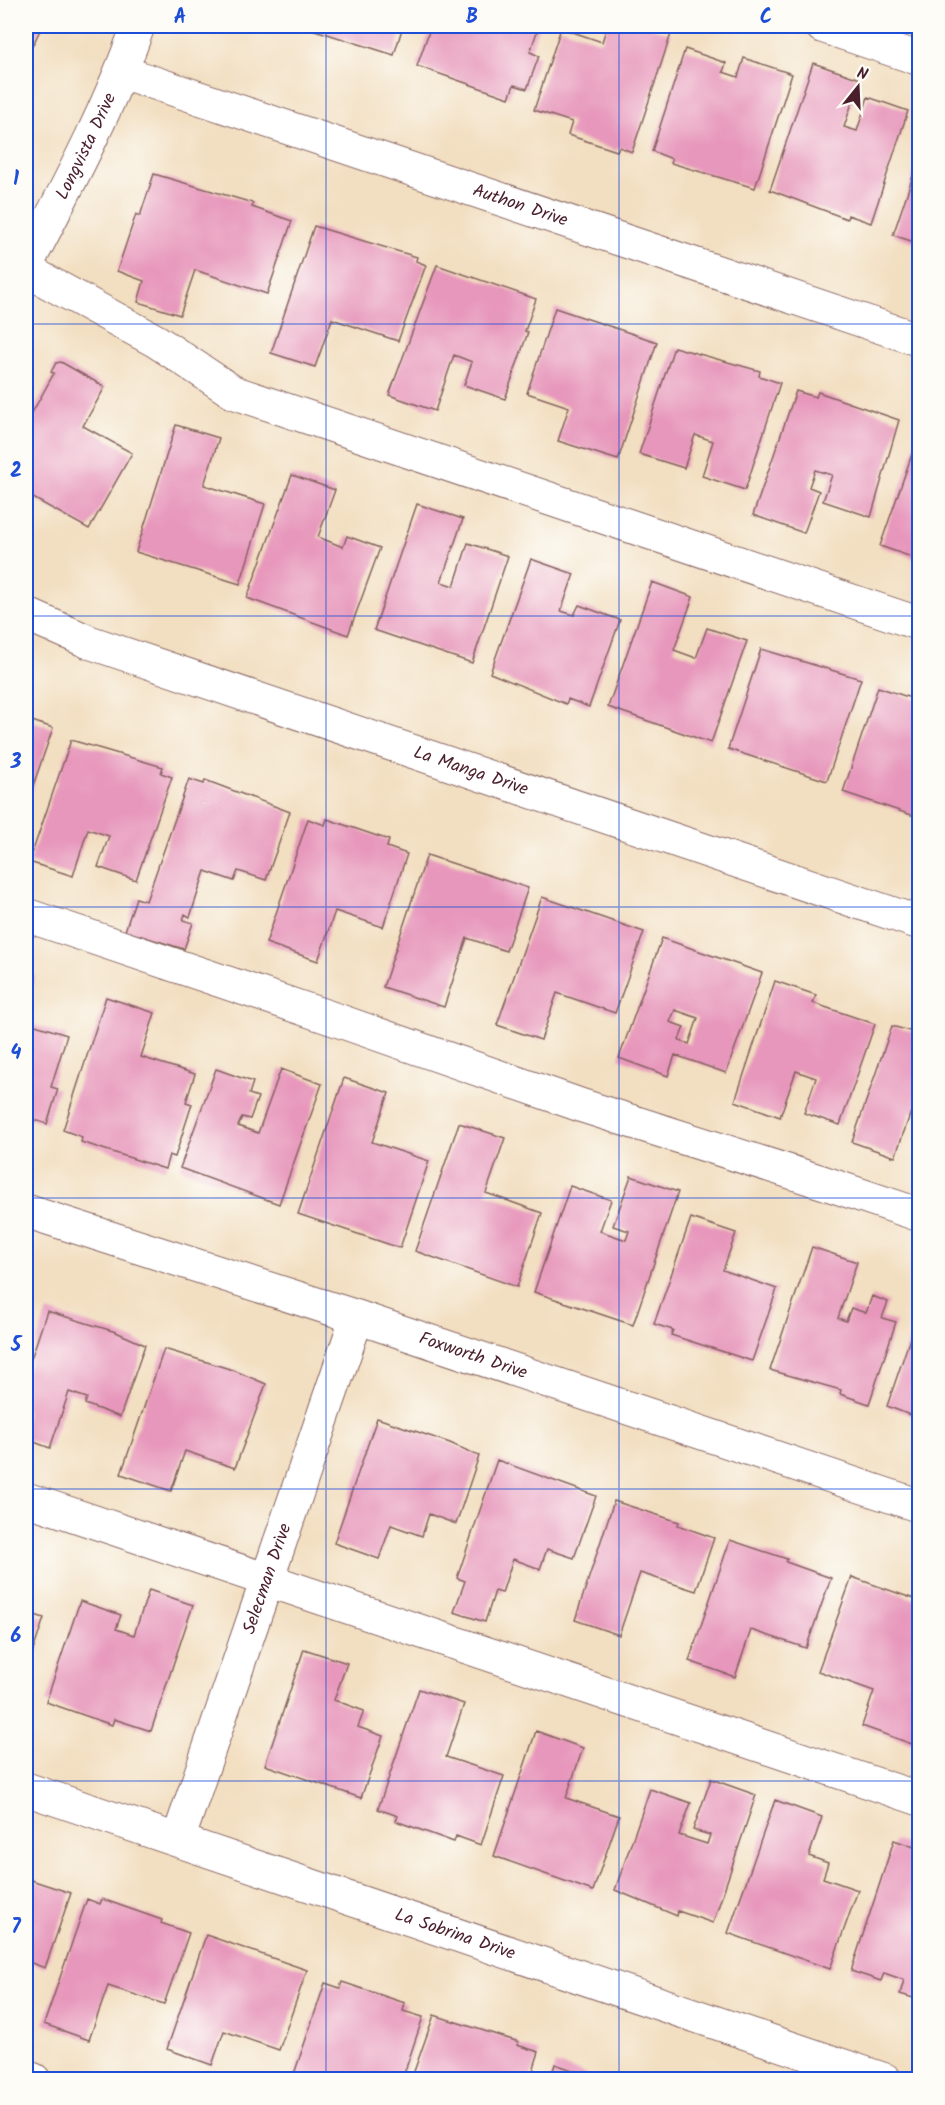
<svg xmlns="http://www.w3.org/2000/svg" width="945" height="2105" viewBox="0 0 945 2105" font-family="Kalam,sans-serif">
	<rect width="100%" height="100%" fill="#fdfcf7"/>
	<filter id="ink" filterUnits="userSpaceOnUse"><feTurbulence type="fractalNoise" baseFrequency=".0167" numOctaves="2"/><feDisplacementMap in="SourceGraphic" scale="12" xChannelSelector="R" yChannelSelector="G"/><feConvolveMatrix kernelMatrix="1 2 1 2 8 2 1 2 1" color-interpolation-filters="sRGB"/></filter>
	<filter id="wash" filterUnits="userSpaceOnUse"><feTurbulence type="fractalNoise" baseFrequency=".008" numOctaves="4" result="noise"/><feDisplacementMap in="SourceGraphic" scale="24" xChannelSelector="R" yChannelSelector="G"/><feGaussianBlur stdDeviation="1.35" result="paint"/><feColorMatrix in="noise" values="0 0 0 0 0 0 0 0 0 0 0 0 0 0 0 0 0 1.4 0 .05"/><feComposite in="paint" operator="in"/></filter>
	<g filter="url(#wash)">
		<rect width="100%" height="100%" fill="#f2dec0"/>
		<g id="blocks">
			<path fill="#e797bb" fill-rule="evenodd" d="M 26,26 L 42,26 L 26,59 Z
				M 302,26 L 403,26 L 394,55 Z
				M 431,26 L 539,26 L 530,52 L 539,56 L 527,89 L 514,85 L 509,98 L 417,66 Z
				M 607,26 L 646,26 L 671,34 L 632,152 L 619,147 L 617,151 L 568,135 L 572,122 L 534,110 L 561,28 L 602,42 Z
				M 685,49 L 726,63 L 723,72 L 738,77 L 744,58 L 792,74 L 755,188 L 671,163 L 672,159 L 652,151 Z
				M 813,63 L 860,79 L 844,127 L 857,131 L 868,97 L 908,111 L 871,223 L 848,215 L 847,219 L 770,190 Z
				M 919,158 L 920,158 L 920,244 L 893,235 Z
				M 154,174 L 253,203 L 252,207 L 292,221 L 267,294 L 195,270 L 180,315 L 138,302 L 144,281 L 117,271 L 136,214 L 140,216 Z
				M 314,226 L 417,257 L 416,261 L 426,265 L 398,341 L 332,319 L 315,367 L 271,353 Z
				M 437,265 L 536,299 L 525,331 L 528,332 L 505,399 L 464,385 L 472,362 L 454,355 L 435,411 L 389,395 Z
				M 555,308 L 657,342 L 618,460 L 558,441 L 569,407 L 527,393 Z
				M 674,347 L 760,371 L 759,376 L 780,383 L 745,490 L 702,476 L 713,441 L 695,435 L 684,468 L 639,454 Z
				M 61,362 L 105,387 L 83,426 L 132,453 L 89,529 L 26,494 L 26,424 L 54,373 L 51,372 L 56,363 Z
				M 796,391 L 816,397 L 818,392 L 899,420 L 871,517 L 823,501 L 832,475 L 815,470 L 809,487 L 819,491 L 804,533 L 753,515 Z
				M 176,425 L 219,438 L 204,485 L 265,504 L 240,584 L 136,552 Z
				M 917,440 L 920,441 L 920,560 L 880,546 Z
				M 292,475 L 335,490 L 318,537 L 343,547 L 347,536 L 380,548 L 348,635 L 247,598 Z
				M 417,504 L 463,519 L 441,582 L 454,586 L 468,543 L 508,556 L 472,663 L 374,630 Z
				M 531,559 L 574,574 L 561,611 L 574,615 L 579,605 L 620,620 L 589,707 L 568,699 L 566,704 L 490,673 Z
				M 652,582 L 693,597 L 674,650 L 696,658 L 707,628 L 747,641 L 711,743 L 608,707 Z
				M 761,649 L 861,679 L 827,781 L 728,749 Z
				M 878,687 L 920,701 L 920,818 L 843,792 Z
				M 26,719 L 53,728 L 26,806 Z
				M 71,740 L 163,767 L 161,773 L 172,777 L 136,880 L 98,867 L 109,836 L 88,829 L 73,876 L 29,862 Z
				M 189,779 L 204,784 L 205,780 L 290,812 L 266,880 L 238,871 L 234,881 L 205,871 L 190,917 L 185,914 L 183,920 L 193,923 L 184,949 L 125,931 L 136,898 L 146,901 Z
				M 308,819 L 325,825 L 327,819 L 389,840 L 387,847 L 407,854 L 383,927 L 335,911 L 318,961 L 266,943 Z
				M 427,855 L 528,888 L 506,951 L 467,938 L 444,1007 L 383,987 Z
				M 542,897 L 644,932 L 615,1013 L 557,993 L 541,1040 L 497,1025 Z
				M 662,938 L 762,973 L 726,1073 L 675,1055 L 668,1076 L 619,1058 ZM 675,1010 L 698,1018 L 689,1044 L 679,1040 L 684,1027 L 670,1022 Z
				M 26,973 L 35,976 L 26,1004 Z
				M 775,981 L 816,995 L 813,1003 L 875,1024 L 840,1125 L 804,1113 L 816,1078 L 796,1071 L 780,1117 L 735,1101 Z
				M 106,997 L 155,1013 L 141,1057 L 195,1074 L 186,1102 L 192,1104 L 175,1157 L 169,1155 L 165,1169 L 81,1142 L 82,1137 L 63,1130 Z
				M 26,1022 L 67,1035 L 51,1087 L 58,1089 L 47,1124 L 26,1117 Z
				M 892,1026 L 920,1034 L 920,1115 L 911,1112 L 895,1157 L 852,1142 Z
				M 216,1069 L 253,1082 L 249,1094 L 258,1097 L 250,1119 L 242,1117 L 238,1126 L 258,1133 L 281,1069 L 322,1084 L 279,1204 L 180,1168 Z
				M 344,1078 L 389,1093 L 372,1142 L 429,1161 L 400,1248 L 298,1214 Z
				M 459,1123 L 505,1138 L 486,1193 L 542,1213 L 517,1287 L 415,1251 Z
				M 631,1176 L 678,1192 L 633,1325 L 534,1292 L 570,1186 L 611,1200 L 600,1231 L 626,1240 L 629,1231 L 613,1226 Z
				M 691,1218 L 736,1233 L 723,1270 L 777,1289 L 752,1361 L 671,1335 L 673,1330 L 654,1324 Z
				M 812,1247 L 857,1262 L 838,1318 L 846,1321 L 851,1308 L 866,1313 L 872,1296 L 888,1302 L 882,1318 L 896,1322 L 869,1404 L 840,1394 L 841,1390 L 770,1370 Z
				M 47,1311 L 116,1332 L 145,1345 L 120,1417 L 85,1404 L 87,1398 L 69,1392 L 50,1448 L 26,1439 L 26,1374 Z
				M 919,1312 L 920,1312 L 920,1419 L 887,1406 Z
				M 164,1349 L 233,1370 L 266,1384 L 235,1468 L 185,1451 L 171,1491 L 121,1474 Z
				M 377,1418 L 450,1443 L 479,1456 L 456,1524 L 429,1514 L 422,1536 L 391,1525 L 379,1559 L 334,1543 Z
				M 497,1460 L 596,1496 L 574,1558 L 547,1549 L 540,1569 L 513,1559 L 502,1593 L 495,1591 L 485,1622 L 454,1612 L 465,1581 L 457,1578 Z
				M 614,1501 L 679,1522 L 678,1525 L 714,1538 L 696,1591 L 640,1573 L 619,1635 L 575,1620 Z
				M 730,1540 L 787,1559 L 786,1562 L 831,1578 L 806,1648 L 751,1630 L 735,1677 L 689,1661 Z
				M 852,1577 L 920,1601 L 920,1724 L 912,1744 L 862,1726 L 874,1691 L 818,1671 Z
				M 149,1590 L 193,1605 L 151,1731 L 114,1719 L 112,1725 L 46,1702 L 80,1601 L 121,1615 L 116,1629 L 134,1635 Z
				M 26,1612 L 44,1618 L 26,1672 Z
				M 304,1649 L 347,1663 L 334,1700 L 364,1711 L 358,1727 L 383,1736 L 361,1798 L 265,1765 Z
				M 419,1689 L 464,1704 L 446,1757 L 504,1776 L 481,1845 L 456,1836 L 454,1842 L 396,1821 L 398,1816 L 378,1809 Z
				M 536,1731 L 583,1748 L 566,1798 L 619,1816 L 593,1891 L 494,1856 Z
				M 711,1779 L 756,1795 L 713,1923 L 678,1911 L 677,1916 L 615,1890 L 650,1789 L 691,1803 L 679,1835 L 707,1844 L 710,1835 L 693,1830 Z
				M 775,1800 L 822,1817 L 809,1856 L 828,1863 L 823,1878 L 858,1890 L 830,1969 L 728,1933 Z
				M 894,1840 L 920,1849 L 920,2000 L 900,1994 L 904,1980 L 884,1973 L 881,1981 L 851,1971 Z
				M 26,1875 L 29,1876 L 28,1879 L 71,1893 L 45,1968 L 26,1961 Z
				M 87,1899 L 100,1904 L 102,1899 L 162,1920 L 161,1923 L 189,1933 L 164,2004 L 108,1986 L 89,2040 L 44,2024 Z
				M 206,1935 L 307,1970 L 279,2050 L 224,2031 L 212,2065 L 167,2049 Z
				M 342,1982 L 405,2003 L 403,2011 L 423,2017 L 402,2080 L 373,2080 L 351,2072 L 348,2080 L 292,2080 L 325,1983 L 340,1988 Z
				M 434,2015 L 519,2042 L 517,2045 L 539,2052 L 530,2080 L 411,2080 Z
				M 555,2064 L 599,2079 L 599,2080 L 550,2080 Z"/>
		</g>
	</g>
	<g filter="url(#ink)">
		<use href="#blocks" fill-opacity="0" stroke="#85625f" stroke-width="1.5"/>
		<g fill="none" stroke-linecap="round" stroke-linejoin="round">
			<g stroke="#85625f" stroke-width="35">
				<g id="minor">
					<path d="M 822,26 L 920,59"/>
					<path id="s1" d="M 122,72 L 920,340"/>
					<path id="s2" d="M 26,266 C 67,187 109,109 138,26"/>
					<path d="M 26,270 L 156,341 L 233,392 L 920,624"/>
					<path id="s3" d="M 26,614 L 89,642 L 920,923"/>
					<path d="M 26,915 L 337,1020 L 583,1106 L 822,1182 L 920,1215"/>
					<path id="s4" d="M 26,1211 L 357,1317 L 920,1506"/>
					<path d="M 26,1499 L 920,1799"/>
					<path id="s5" d="M 26,1789 L 885,2080"/>
					<path id="s6" d="M 178,1840 L 357,1317"/>
					<path d="M 26,2077 L 34,2080"/>
				</g>
			</g>
			<use href="#minor" stroke="#fff" stroke-width="33"/>
		</g>
	</g>
	<path fill="none" stroke="#1d4ed8" stroke-width="1.5" stroke-opacity="0.55" d="M 326,26 L 326,2080M 619,26 L 619,2080M 26,324 L 920,324M 26,616 L 920,616M 26,907 L 920,907M 26,1198 L 920,1198M 26,1489 L 920,1489M 26,1781 L 920,1781"/>
	<g text-anchor="middle" dominant-baseline="central" stroke-width="5" stroke-linejoin="round" paint-order="stroke">
		<g font-size="18" fill="#4a1f2b" stroke="#fdfcf7">
			<text stroke="none"><textPath href="#s2" startOffset="134">Longvista Drive</textPath></text>
			<text stroke="none"><textPath href="#s1" startOffset="420">Authon Drive</textPath></text>
			<text stroke="none"><textPath href="#s3" startOffset="472">La Manga Drive</textPath></text>
			<text stroke="none"><textPath href="#s4" startOffset="470">Foxworth Drive</textPath></text>
			<text stroke="none"><textPath href="#s6" startOffset="276">Selecman Drive</textPath></text>
			<text stroke="none"><textPath href="#s5" startOffset="453">La Sobrina Drive</textPath></text>
		</g>
	</g>
	<rect width="945" height="2105" fill="none" stroke="#fdfcf7" stroke-width="66"/>
	<g transform="translate(858 87) rotate(18)" stroke="#fdfcf7" stroke-width="4.5" paint-order="stroke">
	<path d="M0-4.5L10 22L0 15L-10 22Z" fill="#4a1f2b"/>
	<text y="-9" font-size="16" font-weight="bold" text-anchor="middle" fill="#4a1f2b">N</text>
	</g>
	<rect x="33" y="33" width="879" height="2039" fill="none" stroke="#1d4ed8" stroke-width="2"/>
	<g font-size="20" text-anchor="middle" font-weight="bold" fill="#1d4ed8">
		<text x="180" y="23">A</text>
		<text x="472" y="23">B</text>
		<text x="766" y="23">C</text>
		<text x="16" y="185">1</text>
		<text x="16" y="477">2</text>
		<text x="16" y="768">3</text>
		<text x="16" y="1059">4</text>
		<text x="16" y="1351">5</text>
		<text x="16" y="1642">6</text>
		<text x="16" y="1933">7</text>
	</g>
</svg>
